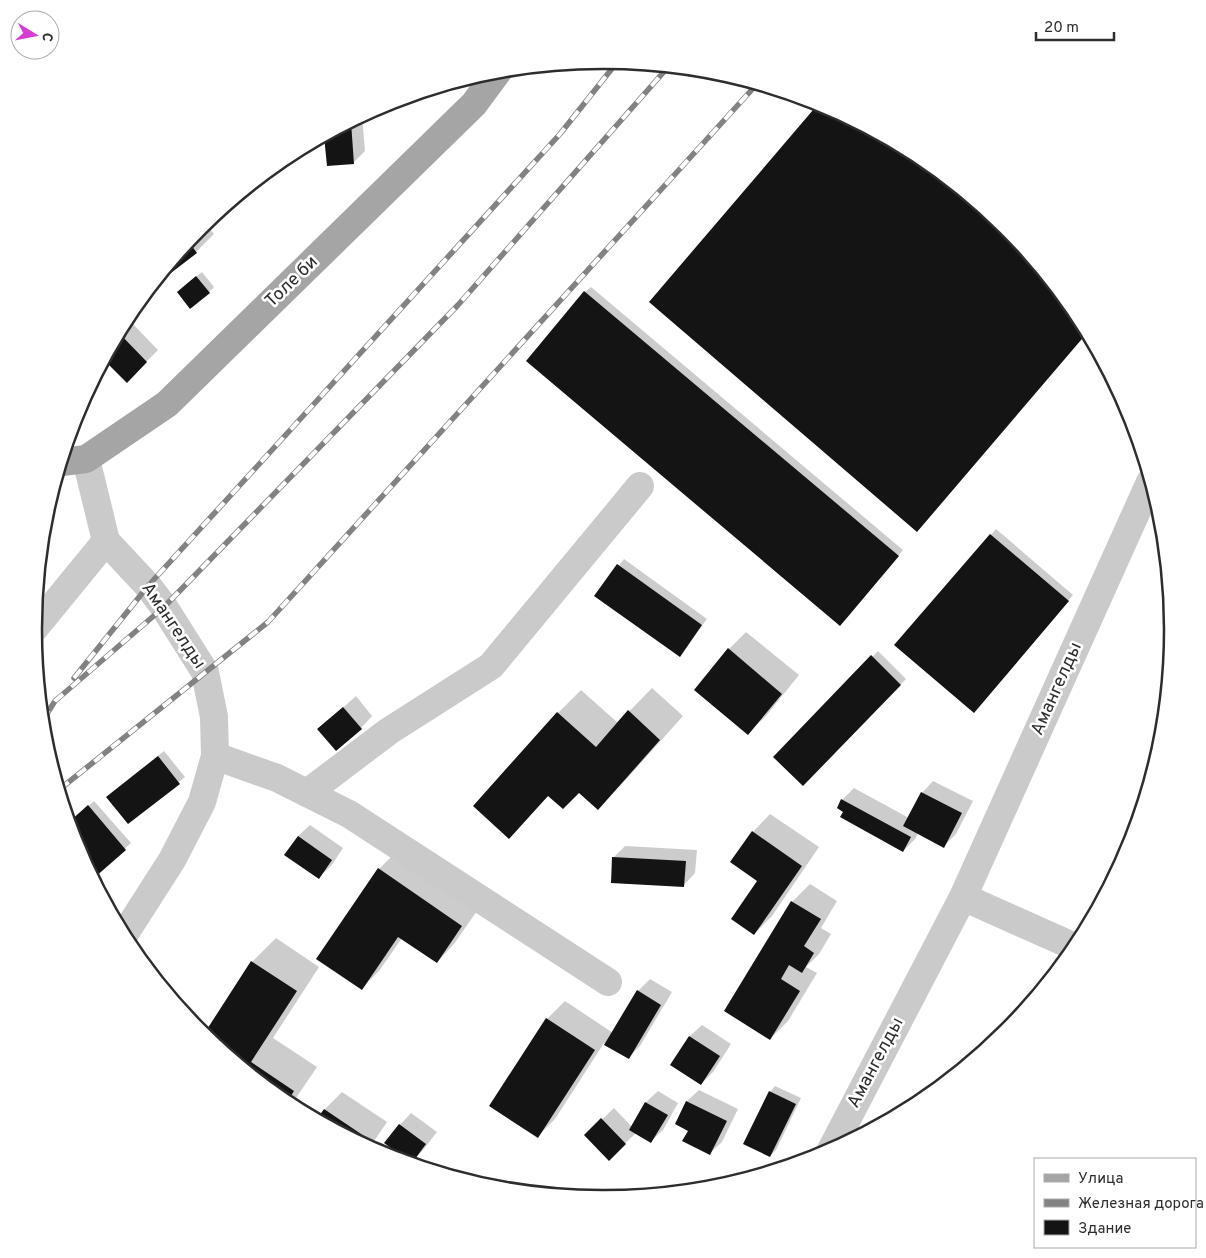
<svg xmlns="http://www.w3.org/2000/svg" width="1206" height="1258" viewBox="0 0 1206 1258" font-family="Overpass,sans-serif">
	<rect width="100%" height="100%" fill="#fff"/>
	<path fill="#0003" d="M 821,103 L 919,156 L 1006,227 L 1076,313 L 1087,332 L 922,525 L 651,302 Z
		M 362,115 L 365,151 L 353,163 L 328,165 L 326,135 Z
		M 205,223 L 214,234 L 196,252 L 163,278 L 161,275 Z
		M 202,272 L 214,287 L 209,292 L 184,286 Z
		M 591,287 L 903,550 L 846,619 L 585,292 Z
		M 127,318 L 158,350 L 127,381 L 105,359 Z
		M 996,529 L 1073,595 L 979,706 L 896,645 Z
		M 624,559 L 707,619 L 680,655 L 596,595 Z
		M 746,632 L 799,675 L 766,716 L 748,733 L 729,649 Z
		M 878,651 L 906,679 L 803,784 L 775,757 Z
		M 652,688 L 683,716 L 621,785 L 597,808 L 579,792 L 549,795 L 509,837 L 475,806 L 558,713 L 581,690 L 618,723 Z
		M 356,696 L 372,716 L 361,728 L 319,729 Z
		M 164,751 L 185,777 L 128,823 L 114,791 Z
		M 933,781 L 973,801 L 956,834 L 944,846 L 918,833 L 915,839 L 903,851 L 844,811 L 842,800 L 854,788 L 909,818 L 922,793 Z
		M 94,801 L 131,843 L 93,877 L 77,847 L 70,822 Z
		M 770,814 L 819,847 L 772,916 L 754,934 L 758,880 L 753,832 Z
		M 310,825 L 343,848 L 331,866 L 319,877 L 298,836 Z
		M 625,846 L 697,850 L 695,873 L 684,885 L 613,858 Z
		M 396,852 L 479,908 L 454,944 L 437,962 L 402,938 L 379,971 L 361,989 L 379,869 Z
		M 810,884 L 837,901 L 821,928 L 831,934 L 819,954 L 806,967 L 817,973 L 788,1021 L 770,1039 L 725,1011 L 792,902 Z
		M 276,938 L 319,967 L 273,1038 L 317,1067 L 296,1098 L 310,1107 L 306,1113 L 287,1102 L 204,1035 L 252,962 Z
		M 650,979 L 672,992 L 640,1046 L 628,1058 L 604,1043 L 555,1119 L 538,1136 L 547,1019 L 565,1001 L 613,1033 L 638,991 Z
		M 702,1025 L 731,1044 L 713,1072 L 701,1084 L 671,1065 L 690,1036 Z
		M 775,1086 L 801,1098 L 776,1150 L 770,1156 L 770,1092 Z
		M 699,1090 L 738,1109 L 722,1142 L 710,1153 L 689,1130 L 676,1124 L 687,1101 Z
		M 658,1091 L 678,1103 L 663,1130 L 651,1141 L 636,1133 L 609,1159 L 586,1135 L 614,1108 L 632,1127 L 646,1102 Z
		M 342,1092 L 387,1122 L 370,1147 L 318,1119 L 324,1110 Z
		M 411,1113 L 437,1132 L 423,1150 L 412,1162 L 400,1125 Z
		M 729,1176 L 736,1181 L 721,1185 L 724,1181 Z"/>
	<path fill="#141414" d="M 819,103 L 919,156 L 1006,227 L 1076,313 L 1087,333 L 917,532 L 649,302 Z
		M 351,122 L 354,164 L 327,166 L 324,136 Z
		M 188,241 L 197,253 L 163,279 L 160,276 Z
		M 196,276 L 210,293 L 190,309 L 177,292 Z
		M 584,291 L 899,556 L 840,626 L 526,361 Z
		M 119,333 L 147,362 L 127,383 L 104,360 Z
		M 990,534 L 1069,601 L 974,713 L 894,645 Z
		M 617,564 L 702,625 L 680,657 L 594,596 Z
		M 728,648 L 782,694 L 748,735 L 694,690 Z
		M 871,655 L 901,685 L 803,786 L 773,757 Z
		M 343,707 L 362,729 L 336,751 L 317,729 Z
		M 628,710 L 660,740 L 598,810 L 579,793 L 563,809 L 548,796 L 509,839 L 473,806 L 557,712 L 596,747 Z
		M 158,756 L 180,784 L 128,824 L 106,797 Z
		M 921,792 L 962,813 L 944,848 L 903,826 Z
		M 841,799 L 911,837 L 903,852 L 840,817 L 843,812 L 837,808 Z
		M 88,805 L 126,850 L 94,878 L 77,847 L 69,822 Z
		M 752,831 L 802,866 L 754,935 L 731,919 L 757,881 L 730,862 Z
		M 298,836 L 332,860 L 319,879 L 284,855 Z
		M 612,857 L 686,861 L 684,887 L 611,883 Z
		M 378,868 L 462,926 L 437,963 L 398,937 L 362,990 L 316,959 Z
		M 791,901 L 821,919 L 804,946 L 814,953 L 802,973 L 789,965 L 781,979 L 800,991 L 770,1040 L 724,1011 Z
		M 251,961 L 297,991 L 251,1062 L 294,1091 L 287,1102 L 204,1034 Z
		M 637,990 L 661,1005 L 629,1059 L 604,1045 Z
		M 546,1018 L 595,1050 L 538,1138 L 489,1106 Z
		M 1010,1024 L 1005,1032 L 984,1049 L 983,1048 Z
		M 689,1036 L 720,1056 L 701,1085 L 670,1065 Z
		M 769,1091 L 796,1104 L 770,1157 L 743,1144 Z
		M 686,1101 L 727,1121 L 710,1155 L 682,1141 L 688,1131 L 675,1124 Z
		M 645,1102 L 668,1115 L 651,1143 L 629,1130 Z
		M 324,1109 L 370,1140 L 367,1145 L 317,1119 Z
		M 601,1118 L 626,1144 L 609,1161 L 584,1135 Z
		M 399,1124 L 426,1144 L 412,1163 L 384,1143 Z"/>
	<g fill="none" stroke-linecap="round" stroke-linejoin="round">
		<path stroke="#cacaca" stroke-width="28" d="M 86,459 L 106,541 L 148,586 L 164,607 L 205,672 L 214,717 L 215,756 L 202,802 L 172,860 L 124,935
			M 34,629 L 106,541
			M 215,756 L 277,778 L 349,814 L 608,982
			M 307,793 L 389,731 L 491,666 L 640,486
			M 963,897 L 1075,947
			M 831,1150 L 963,897 L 1150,482"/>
		<path stroke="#a5a5a5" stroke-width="28" d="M 62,462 L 86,459 L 167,404 L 474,104 L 499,70"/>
		<g stroke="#828282" stroke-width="5.5">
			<path id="rail" d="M 74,678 L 148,586 L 560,134 L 618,61
				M 43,720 L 55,701 L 164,607 L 458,305 L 669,66
				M 60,789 L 268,622 L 757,84"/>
		</g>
		<use href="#rail" stroke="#fff" stroke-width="4" stroke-dasharray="11" stroke-linecap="butt"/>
	</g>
	<g text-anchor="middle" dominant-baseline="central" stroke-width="5" stroke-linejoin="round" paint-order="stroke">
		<g font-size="18" fill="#2d2d2d" stroke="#fff">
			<text transform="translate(292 282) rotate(-44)">Толе би</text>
			<text transform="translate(173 626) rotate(56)">Амангелды</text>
			<text transform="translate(1057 689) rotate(-66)">Амангелды</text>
			<text transform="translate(876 1063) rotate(-62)">Амангелды</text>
		</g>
	</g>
	<path d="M0 0H1206V1258H0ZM602 69H604A560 560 0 0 1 1164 629V630A560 560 0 0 1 604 1190H602A560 560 0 0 1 42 630V629A560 560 0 0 1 602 69Z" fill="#fff" fill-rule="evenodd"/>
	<path fill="none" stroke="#2d2d2d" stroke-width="2.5" d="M602 69H604A560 560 0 0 1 1164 629V630A560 560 0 0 1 604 1190H602A560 560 0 0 1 42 630V629A560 560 0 0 1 602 69Z"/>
	<rect x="1034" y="1158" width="162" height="90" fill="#ffffff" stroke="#ababab"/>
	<rect x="1044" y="1174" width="25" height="8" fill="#a5a5a5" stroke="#ababab"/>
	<text x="1078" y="1183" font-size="15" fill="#2d2d2d">Улица</text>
	<rect x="1044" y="1199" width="25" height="8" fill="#828282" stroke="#ababab"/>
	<text x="1078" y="1208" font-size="15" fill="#2d2d2d">Железная дорога</text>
	<rect x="1044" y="1220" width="25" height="15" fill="#141414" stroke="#ababab"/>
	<text x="1078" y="1233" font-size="15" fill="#2d2d2d">Здание</text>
	<g transform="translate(35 35) rotate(100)"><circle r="24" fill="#ffffff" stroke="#ababab"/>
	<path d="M0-4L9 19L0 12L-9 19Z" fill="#d53ed2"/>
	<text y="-8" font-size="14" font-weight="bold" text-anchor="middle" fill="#2d2d2d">С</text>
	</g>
	<path d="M1036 32v8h78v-8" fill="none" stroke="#2d2d2d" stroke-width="2.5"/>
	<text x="1044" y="32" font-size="15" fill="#2d2d2d" stroke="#ffffff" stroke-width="4" paint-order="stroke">20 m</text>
</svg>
